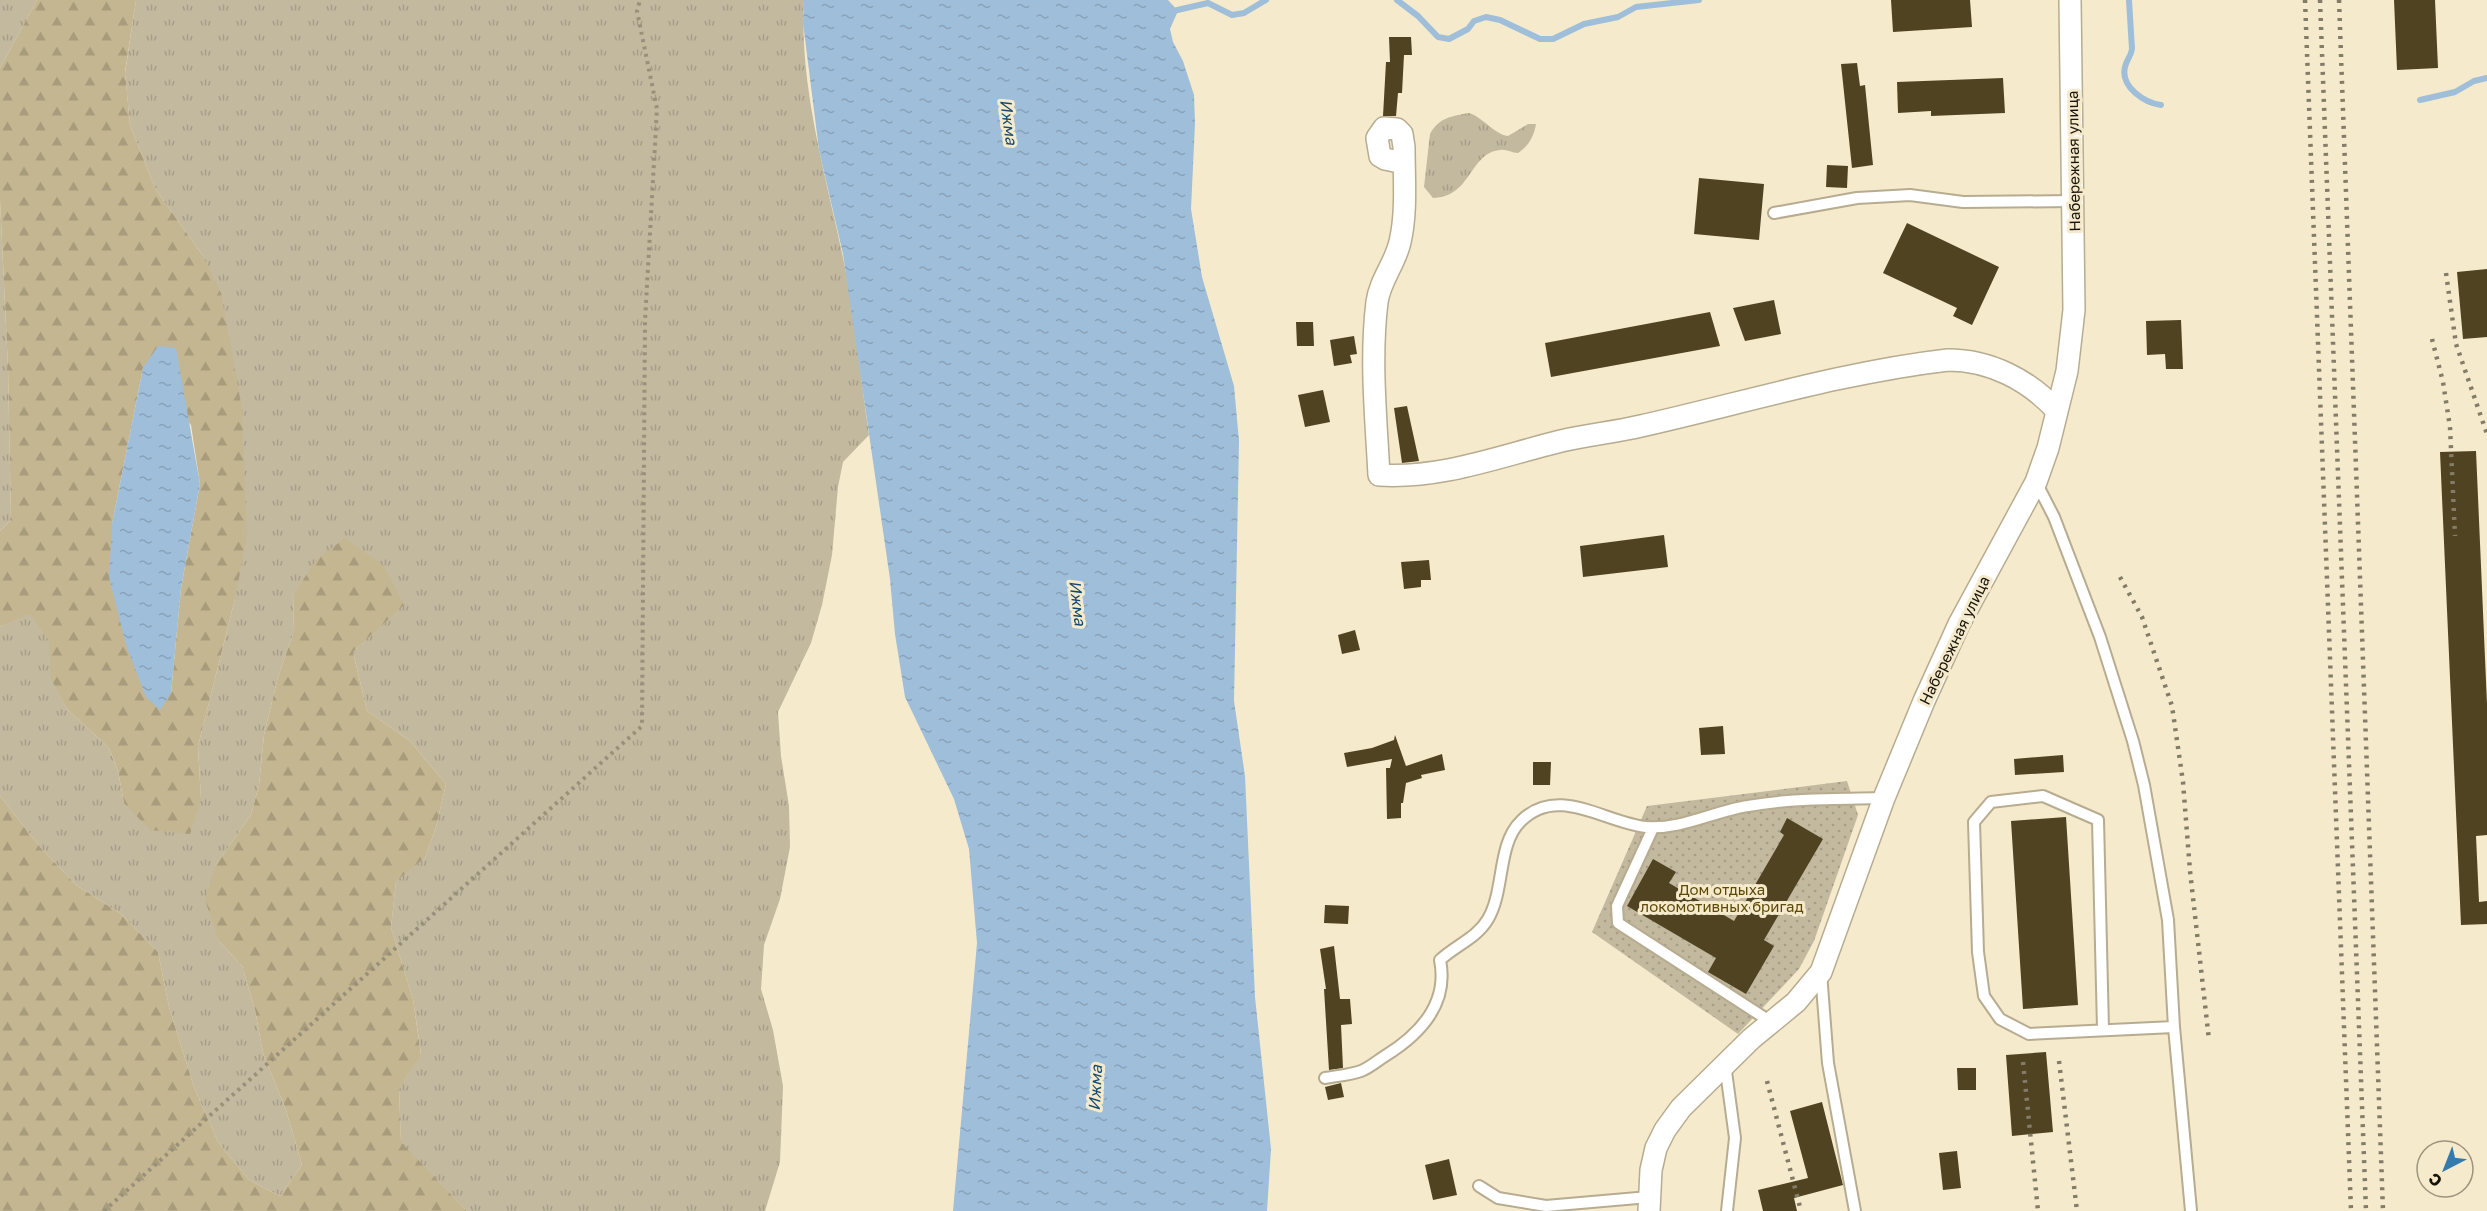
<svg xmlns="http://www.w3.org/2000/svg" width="2487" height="1211" viewBox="0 0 2487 1211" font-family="'Golos Text',sans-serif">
	<defs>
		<pattern id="grass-tufts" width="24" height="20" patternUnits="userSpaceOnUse" patternTransform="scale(1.5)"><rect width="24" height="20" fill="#c2b99f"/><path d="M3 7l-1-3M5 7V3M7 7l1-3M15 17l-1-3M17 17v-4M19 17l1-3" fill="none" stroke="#a69e88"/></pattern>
		<pattern id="forest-firs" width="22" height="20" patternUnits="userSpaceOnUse" patternTransform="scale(1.5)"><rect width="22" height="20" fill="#c4b691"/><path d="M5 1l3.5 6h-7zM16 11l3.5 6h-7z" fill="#a89c7c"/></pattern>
		<pattern id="park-dots" width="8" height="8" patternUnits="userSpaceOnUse" patternTransform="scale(1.5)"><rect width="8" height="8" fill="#c2b99f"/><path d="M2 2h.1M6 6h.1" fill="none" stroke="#a69e88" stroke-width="1.8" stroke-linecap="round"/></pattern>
		<pattern id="water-ripples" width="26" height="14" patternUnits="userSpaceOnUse" patternTransform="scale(1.5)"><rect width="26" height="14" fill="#9ebed9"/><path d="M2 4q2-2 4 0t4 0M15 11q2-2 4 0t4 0" fill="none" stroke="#87a2b9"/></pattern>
	</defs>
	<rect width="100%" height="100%" fill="#f5eacc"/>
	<path fill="url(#grass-tufts)" d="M 0,0 L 37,0 L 0,68 Z
		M 136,0 L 804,0 C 799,84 825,172 842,253 C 855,311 860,376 869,435 L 843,462 L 838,487 L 832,555 L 822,605 L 811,643 L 778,712 L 781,756 L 789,806 L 790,847 L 780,899 L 764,945 L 761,989 L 773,1030 L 783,1086 L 780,1162 L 765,1211 L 467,1211 L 401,1143 L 399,1089 L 421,1054 L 413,999 L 391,928 L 396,880 L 425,858 L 436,827 L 446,784 L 410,741 L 367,711 L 353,652 L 404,604 L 294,594 L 293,634 L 278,677 L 264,735 L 259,785 L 251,815 L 215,866 L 219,941 L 242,966 L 255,1010 L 263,1053 L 286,1110 L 302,1165 L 280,1196 L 249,1180 L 218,1142 L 194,1087 L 169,1007 L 158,952 L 121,914 L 76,885 L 40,847 L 0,796 L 0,627 L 30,613 L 50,641 L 52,679 L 67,709 L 109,748 L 118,771 L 124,803 L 201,799 L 198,746 L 235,599 L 203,256 L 156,190 L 130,125 L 125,73 Z
		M 1469,113 C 1484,118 1494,134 1508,136 L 1528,124 L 1536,124 C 1534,136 1529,146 1518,153 C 1512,153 1506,149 1500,150 C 1469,153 1472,197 1433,198 L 1424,187 L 1430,134 C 1438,118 1452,116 1469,113 Z
		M 0,200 L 8,368 L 11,520 L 0,531 Z"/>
	<path fill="url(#forest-firs)" fill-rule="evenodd" d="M 37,0 L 136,0 L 125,72 L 130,125 L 156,190 L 203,256 L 221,293 L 242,409 L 247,536 L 235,599 L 198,746 L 201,799 L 190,834 L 150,830 L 124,803 L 118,771 L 109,748 L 67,709 L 51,679 L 49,641 L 30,614 L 0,627 L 0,531 L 11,520 L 8,368 L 0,200 L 0,68 ZM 143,368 L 191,425 L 200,484 L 181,588 L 171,693 L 112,524 Z
		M 345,538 L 383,565 L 404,605 L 353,652 L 367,711 L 410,741 L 446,784 L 436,827 L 425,858 L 396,881 L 391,928 L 413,999 L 421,1055 L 399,1089 L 401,1142 L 467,1211 L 0,1211 L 0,796 L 40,847 L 76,885 L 121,914 L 158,952 L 169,1007 L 194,1087 L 218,1142 L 249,1180 L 280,1196 L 302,1165 L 286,1110 L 263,1053 L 255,1010 L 242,966 L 219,941 L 205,900 L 215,866 L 251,815 L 259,785 L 264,735 L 278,677 L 293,634 L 294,594 L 316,560 Z"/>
	<path fill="url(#park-dots)" d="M 1847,781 L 1858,815 L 1814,941 L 1799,969 L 1738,1034 L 1592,932 L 1647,806 Z"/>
	<path fill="url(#water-ripples)" d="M 804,0 L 1168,0 L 1178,11 L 1170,29 L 1173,42 L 1183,61 L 1194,95 L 1195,123 L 1191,209 L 1202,277 L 1234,386 L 1239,441 L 1234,701 L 1245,776 L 1255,997 L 1271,1149 L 1267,1211 L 953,1211 L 977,943 L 969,849 L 954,799 L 905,697 L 895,634 L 890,579 L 843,254 L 819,150 L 803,23 Z
		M 158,346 L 176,348 L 200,484 L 181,588 L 171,693 L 160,710 L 146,697 L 126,645 L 109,577 L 112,524 L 143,368 Z"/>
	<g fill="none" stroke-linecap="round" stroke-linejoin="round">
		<path stroke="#9ebed9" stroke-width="6" d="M 1397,0 L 1418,16 L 1438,37 L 1449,39 L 1468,29 L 1474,21 L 1486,17 L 1500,20 L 1540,39 L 1553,39 L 1584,24 L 1618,17 L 1636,7 L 1699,0
			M 2129,0 L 2132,49 C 2131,57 2126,60 2125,67 C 2120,87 2145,103 2161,105
			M 1173,11 L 1208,3 L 1232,15 L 1244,13 L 1266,0
			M 2420,100 L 2455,92 L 2474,81 L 2487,78"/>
	</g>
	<path fill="#4f4322" d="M 1891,0 L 1970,0 L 1972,27 L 1893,32 Z
		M 2394,0 L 2435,0 L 2438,68 L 2397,70 Z
		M 1389,37 L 1411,37 L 1412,55 L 1404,55 L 1402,93 L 1398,93 L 1396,116 L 1383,116 L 1386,62 L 1390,62 Z
		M 1857,63 L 1860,86 L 1865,85 L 1873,165 L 1852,168 L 1841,64 Z
		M 2003,78 L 2005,113 L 1931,116 L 1931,111 L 1898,113 L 1897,82 Z
		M 1827,165 L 1848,166 L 1847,188 L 1826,187 Z
		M 1699,178 L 1764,184 L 1759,240 L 1694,234 Z
		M 1907,223 L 1999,267 L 1972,325 L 1953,316 L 1957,308 L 1883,273 Z
		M 2487,269 L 2487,337 L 2463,339 L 2457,272 Z
		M 1774,300 L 1781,334 L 1745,341 L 1733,308 Z
		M 1710,312 L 1720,346 L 1551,377 L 1545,343 Z
		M 2181,320 L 2183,369 L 2166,369 L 2165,354 L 2147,355 L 2146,321 Z
		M 1296,322 L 1313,322 L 1314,346 L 1297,346 Z
		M 1354,336 L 1357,354 L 1350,355 L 1352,363 L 1334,366 L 1330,340 Z
		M 1323,390 L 1330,422 L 1305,427 L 1298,395 Z
		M 1407,406 L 1419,461 L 1402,463 L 1394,408 Z
		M 2476,451 L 2487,704 L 2487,835 L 2476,836 L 2479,902 L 2487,901 L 2487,924 L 2461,925 L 2440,452 Z
		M 1664,535 L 1668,567 L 1583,577 L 1580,546 Z
		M 1429,560 L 1431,580 L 1421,580 L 1421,587 L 1404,589 L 1401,562 Z
		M 1355,630 L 1360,650 L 1342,654 L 1338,635 Z
		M 1723,726 L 1725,754 L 1701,755 L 1699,728 Z
		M 1395,735 L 1406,766 L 1442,754 L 1445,770 L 1421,775 L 1422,778 L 1406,783 L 1403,803 L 1401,803 L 1401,818 L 1387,819 L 1386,768 L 1390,768 L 1392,759 L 1347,767 L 1344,753 L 1372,748 L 1394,740 Z
		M 2063,755 L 2064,772 L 2015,775 L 2014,759 Z
		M 1533,762 L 1551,762 L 1550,785 L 1533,785 Z
		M 2066,817 L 2078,1005 L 2023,1009 L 2011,821 Z
		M 1787,818 L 1823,839 L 1764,940 L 1774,946 L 1746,994 L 1708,972 L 1716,958 L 1627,906 L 1653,859 L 1676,872 L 1669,883 L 1734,921 L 1784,835 L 1780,832 Z
		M 1325,905 L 1349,906 L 1348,924 L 1324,923 Z
		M 1334,946 L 1340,999 L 1350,999 L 1352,1024 L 1341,1025 L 1343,1068 L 1329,1070 L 1324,989 L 1326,989 L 1320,949 Z
		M 2046,1052 L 2053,1132 L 2012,1136 L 2006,1055 Z
		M 1957,1068 L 1976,1068 L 1976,1090 L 1958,1090 Z
		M 1341,1083 L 1344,1097 L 1328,1100 L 1325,1087 Z
		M 1822,1102 L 1843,1185 L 1794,1198 L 1797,1211 L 1763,1211 L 1758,1190 L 1808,1178 L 1790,1111 Z
		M 1957,1151 L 1961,1188 L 1943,1190 L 1939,1153 Z
		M 1449,1159 L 1457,1195 L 1433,1200 L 1425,1165 Z"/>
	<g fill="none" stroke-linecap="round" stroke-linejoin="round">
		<g stroke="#b7ac90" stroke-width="14">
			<path id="service" d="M 1774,213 L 1857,198 L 1893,196 L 1910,195 L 1963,202 L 2074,201
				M 2036,482 L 2054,517 L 2100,637 L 2133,741 L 2144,785 L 2168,920 L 2174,1027 L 2191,1211
				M 1653,828 L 1617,906 L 1618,923 L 1771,1022
				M 1821,973 L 1828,1063 L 1855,1211
				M 2103,1029 L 2098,820 L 2043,796 L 1991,802 L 1974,822 L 1978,952 L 1984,996 L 2000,1019 L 2029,1034 L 2174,1027
				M 1725,1064 L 1735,1138 L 1727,1211
				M 1325,1078 C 1336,1076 1350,1075 1361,1071 C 1369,1068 1377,1061 1385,1056 C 1419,1035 1449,1004 1440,960 C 1456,945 1477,938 1488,919 C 1505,890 1497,844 1521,821 C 1558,784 1605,823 1646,827 C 1681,830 1714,811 1748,806 C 1792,798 1839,799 1884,798
				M 1479,1186 L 1498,1198 L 1546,1206 L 1649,1197"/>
		</g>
		<g stroke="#b7ac90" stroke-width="24">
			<path id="minor" d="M 1404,163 L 1385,159 L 1380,156 L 1377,138 L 1384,128 L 1397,129 L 1402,134 L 1404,147 C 1404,178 1407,212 1400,242 C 1395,264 1380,280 1377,302 C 1370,359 1376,418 1379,475 C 1442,479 1500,456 1561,441 C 1588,435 1615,432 1641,426 C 1743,403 1844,372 1948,360 C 1990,360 2029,380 2057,411
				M 1649,1211 L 1651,1170 L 1656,1148 L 1665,1130 L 1681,1108 L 1751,1039 L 1796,1002 L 1821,972 L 1884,798 L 1924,701 L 1959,624 L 2036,482 L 2048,448 L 2067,371 L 2074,310 L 2070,0"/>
		</g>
		<path stroke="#98907a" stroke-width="4" stroke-dasharray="3 4.5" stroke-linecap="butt" d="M 104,1211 L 642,726 L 645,321 L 657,109 L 637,11 L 640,0"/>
		<use href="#service" stroke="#fff" stroke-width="10"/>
		<use href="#minor" stroke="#fff" stroke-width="21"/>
		<path stroke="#837c68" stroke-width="4.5" stroke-dasharray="3 6" stroke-linecap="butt" d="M 2305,0 L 2351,1211
			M 2320,0 L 2366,1211
			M 2339,0 L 2383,1211
			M 2446,273 L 2456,344 L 2487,434
			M 2432,339 L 2443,382 L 2450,427 L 2455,536
			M 2120,577 L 2142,617 L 2172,706 L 2183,782 L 2190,871 L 2209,1040
			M 2059,1061 L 2077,1211
			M 2023,1062 L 2038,1211
			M 1767,1081 L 1801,1211"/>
	</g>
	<g text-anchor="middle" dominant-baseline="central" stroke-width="6" stroke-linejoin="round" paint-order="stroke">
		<g font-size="15" fill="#18140a" stroke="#f5eacc">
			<text transform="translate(2073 161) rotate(-91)">Набережная улица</text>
			<text transform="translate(1954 640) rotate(-64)">Набережная улица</text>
		</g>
		<g font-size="15" fill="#5e4a07" stroke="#f5eacc">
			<text x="1722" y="889">Дом отдыха<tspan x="1722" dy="17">локомотивных бригад</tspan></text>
		</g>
		<g font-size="16" font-style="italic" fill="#14496d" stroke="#f5eacc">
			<text transform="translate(1009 122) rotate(82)">Ижма</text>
			<text transform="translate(1078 603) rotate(83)">Ижма</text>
			<text transform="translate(1095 1088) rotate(-87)">Ижма</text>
		</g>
	</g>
	<g transform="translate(2445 1169) rotate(222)"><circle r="28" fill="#f5eacc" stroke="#9d947e" stroke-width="1.5"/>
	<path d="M0-4.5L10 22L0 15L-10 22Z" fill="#337baf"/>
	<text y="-9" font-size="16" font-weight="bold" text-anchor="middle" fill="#18140a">С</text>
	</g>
</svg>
